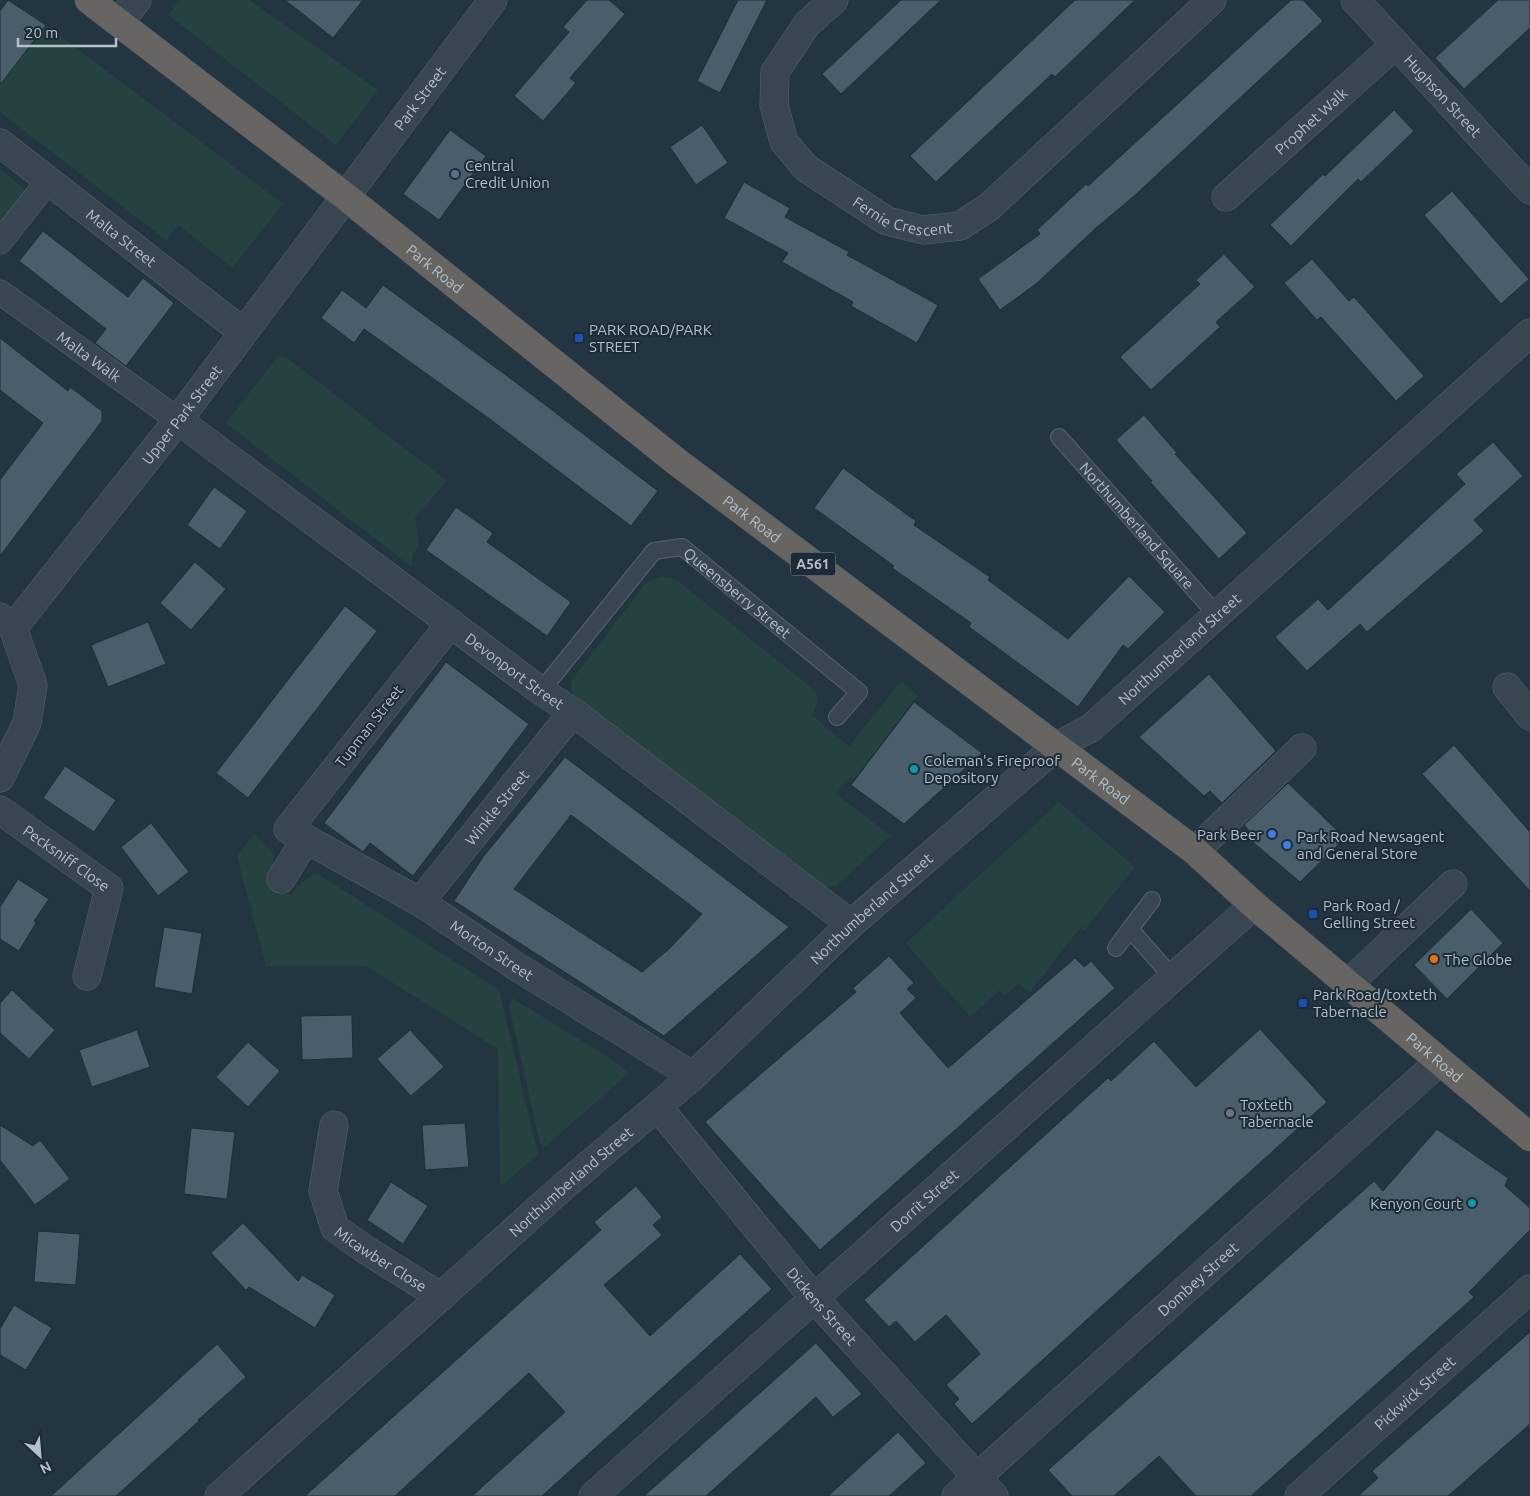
<svg xmlns="http://www.w3.org/2000/svg" width="1530" height="1496" viewBox="0 0 1530 1496" font-family="Ubuntu,sans-serif">
	<rect width="100%" height="100%" fill="#233541"/>
	<path fill="#254241" d="M 180,0 L 249,0 L 378,90 L 336,145 L 168,15 Z
		M 46,25 L 283,204 L 232,268 L 179,225 L 166,240 L 0,112 L 0,85 Z
		M 0,169 L 27,191 L 0,226 Z
		M 278,356 L 286,357 L 447,481 L 415,517 L 419,545 L 412,556 L 413,568 L 226,423 Z
		M 661,576 L 672,578 L 679,582 L 812,688 L 818,698 L 813,716 L 849,746 L 901,681 L 918,695 L 854,779 L 850,777 L 836,794 L 891,836 L 836,886 L 823,887 L 817,883 L 576,698 L 572,692 L 571,681 L 646,583 Z
		M 1059,802 L 1135,867 L 1084,931 L 1081,927 L 1030,992 L 1019,983 L 1004,996 L 1000,990 L 970,1017 L 906,943 Z
		M 254,834 L 274,854 L 273,867 L 265,879 L 292,896 C 299,886 305,875 318,874 L 499,990 L 538,1154 L 503,1185 L 500,1182 L 498,1049 L 366,966 L 266,966 L 237,856 Z
		M 512,998 L 608,1057 L 629,1073 L 544,1148 L 540,1143 L 509,1005 Z"/>
	<path fill="#495d6a" stroke="#1f2d38" fill-rule="evenodd" d="M 8,0 L 46,25 L 0,85 L 0,11 Z
		M 285,0 L 363,0 L 333,38 Z
		M 587,0 L 609,0 L 625,14 L 570,78 L 576,83 L 543,121 L 514,96 L 569,32 L 563,27 Z
		M 738,0 L 767,0 L 720,93 L 697,81 Z
		M 901,0 L 941,0 L 841,94 L 822,74 Z
		M 1075,0 L 1135,0 L 1055,77 L 1052,74 L 936,182 L 910,156 Z
		M 1291,0 L 1303,0 L 1323,21 L 1133,197 L 1096,228 L 1036,284 L 1000,310 L 978,279 L 1040,234 L 1037,230 L 1086,184 L 1088,186 Z
		M 1498,0 L 1530,0 L 1530,28 L 1464,89 L 1435,58 Z
		M 1394,110 L 1414,131 L 1361,182 L 1358,179 L 1291,246 L 1270,225 L 1323,174 L 1325,176 Z
		M 702,125 L 728,163 L 696,185 L 670,147 Z
		M 450,130 L 486,156 L 439,220 L 403,194 Z
		M 744,182 L 790,208 L 785,217 L 849,252 L 847,255 L 938,305 L 917,343 L 851,306 L 853,302 L 782,262 L 788,253 L 724,218 Z
		M 1452,191 L 1529,279 L 1501,304 L 1424,215 Z
		M 43,231 L 128,297 L 143,278 L 174,303 L 126,366 L 95,343 L 106,329 L 19,261 Z
		M 1224,254 L 1255,287 L 1216,322 L 1220,327 L 1151,390 L 1120,357 L 1200,284 L 1196,280 Z
		M 1312,259 L 1349,301 L 1354,297 L 1424,376 L 1396,401 L 1321,317 L 1317,320 L 1284,283 Z
		M 383,285 L 514,381 L 658,491 L 631,526 L 487,417 L 364,329 L 354,343 L 321,318 L 342,290 L 366,308 Z
		M 0,338 L 68,391 L 70,387 L 102,411 L 102,421 L 0,556 L 0,480 L 43,423 L 0,390 Z
		M 1144,415 L 1177,453 L 1175,454 L 1247,533 L 1219,559 L 1150,482 L 1152,481 L 1116,440 Z
		M 1493,442 L 1523,476 L 1474,520 L 1484,531 L 1367,632 L 1360,624 L 1307,671 L 1275,637 L 1318,599 L 1328,610 L 1465,484 L 1456,474 Z
		M 843,468 L 916,521 L 914,525 L 990,577 L 988,580 L 1068,639 L 1129,576 L 1165,612 L 1128,649 L 1123,645 L 1078,707 L 969,627 L 971,623 L 892,568 L 894,566 L 814,508 Z
		M 214,487 L 247,511 L 220,549 L 187,525 Z
		M 456,507 L 493,533 L 487,542 L 571,602 L 547,636 L 426,550 Z
		M 195,562 L 226,589 L 191,630 L 160,603 Z
		M 345,606 L 377,631 L 248,798 L 216,773 Z
		M 148,622 L 166,664 L 108,687 L 91,645 Z
		M 446,662 L 529,724 L 413,876 L 370,843 L 363,852 L 324,823 Z
		M 1209,674 L 1276,751 L 1222,803 L 1210,791 L 1204,796 L 1139,737 Z
		M 914,702 L 982,753 L 904,824 L 851,785 Z
		M 1454,745 L 1530,832 L 1530,891 L 1422,774 Z
		M 565,757 L 789,927 L 664,1036 L 454,901 L 483,857 ZM 571,815 L 702,914 L 670,948 L 642,972 L 514,889 Z
		M 65,766 L 116,800 L 94,832 L 43,798 Z
		M 1288,783 L 1345,838 L 1300,882 L 1249,839 L 1253,835 L 1244,825 Z
		M 151,823 L 189,872 L 158,896 L 121,847 Z
		M 18,879 L 49,899 L 34,921 L 36,923 L 19,951 L 0,939 L 0,907 Z
		M 1471,909 L 1503,943 L 1447,999 L 1414,965 Z
		M 164,927 L 202,933 L 192,994 L 154,987 Z
		M 889,956 L 914,983 L 907,989 L 916,998 L 900,1013 L 948,1068 L 1075,958 L 1084,967 L 1091,961 L 1115,988 L 820,1250 L 705,1122 L 856,992 L 853,988 Z
		M 12,990 L 55,1030 L 29,1059 L 0,1033 L 0,1003 Z
		M 352,1015 L 353,1058 L 302,1060 L 301,1016 Z
		M 1260,1029 L 1327,1102 L 972,1424 L 954,1404 L 959,1399 L 946,1385 L 980,1354 L 978,1351 L 946,1315 L 915,1342 L 896,1321 L 889,1327 L 864,1300 L 1089,1095 L 1108,1078 L 1111,1081 L 1154,1041 L 1196,1087 Z
		M 137,1030 L 150,1067 L 92,1087 L 79,1050 Z
		M 410,1030 L 444,1067 L 411,1096 L 377,1059 Z
		M 248,1042 L 280,1071 L 248,1107 L 216,1077 Z
		M 465,1123 L 469,1167 L 425,1170 L 422,1125 Z
		M 0,1125 L 33,1146 L 40,1140 L 70,1179 L 35,1205 L 0,1160 Z
		M 191,1128 L 235,1132 L 227,1199 L 184,1194 Z
		M 1437,1129 L 1508,1178 L 1505,1186 L 1530,1208 L 1530,1230 L 1469,1292 L 1474,1297 L 1251,1496 L 1196,1496 L 1159,1456 L 1114,1496 L 1072,1496 L 1048,1470 L 1374,1181 L 1383,1191 Z
		M 391,1182 L 428,1206 L 403,1244 L 367,1220 Z
		M 636,1186 L 662,1217 L 653,1225 L 662,1235 L 604,1285 L 650,1336 L 740,1254 L 772,1289 L 542,1496 L 472,1496 L 565,1412 L 529,1373 L 395,1496 L 305,1496 L 601,1230 L 594,1222 Z
		M 243,1223 L 298,1281 L 302,1275 L 335,1295 L 315,1328 L 249,1287 L 246,1290 L 211,1253 Z
		M 38,1231 L 80,1234 L 76,1285 L 34,1282 Z
		M 14,1305 L 52,1328 L 26,1370 L 0,1355 L 0,1329 Z
		M 1530,1332 L 1530,1424 L 1448,1496 L 1358,1496 L 1378,1478 L 1372,1471 Z
		M 816,1343 L 862,1394 L 833,1417 L 816,1397 L 706,1496 L 644,1496 Z
		M 217,1344 L 246,1377 L 198,1420 L 200,1420 L 116,1496 L 51,1496 Z
		M 898,1432 L 926,1463 L 889,1496 L 828,1496 Z"/>
	<g fill="none" stroke-linecap="round" stroke-linejoin="round">
		<g stroke="#56646e" stroke-width="18">
			<g id="service">
				<path id="s1" d="M 1059,437 L 1216,614"/>
				<path id="s2" d="M 541,691 L 654,551 L 682,547 L 859,692 L 837,717"/>
				<path d="M 1152,900 L 1130,929 L 1173,978"/>
				<path d="M 1116,948 L 1130,929"/>
			</g>
		</g>
		<g stroke="#56646e" stroke-width="25">
			<g id="pedestrian">
				<path d="M 0,242 L 49,180"/>
				<path id="s3" d="M 0,292 L 178,420"/>
			</g>
		</g>
		<g stroke="#56646e" stroke-width="29">
			<g id="minor">
				<path id="s4" d="M 834,0 L 807,24 L 775,72 L 774,105 L 784,142 L 806,168 L 887,221 L 923,230 L 960,226 L 989,207 L 1212,0"/>
				<path id="s5" d="M 1355,0 L 1530,190"/>
				<path d="M 119,22 L 137,0"/>
				<path id="s6" d="M 0,143 L 243,332"/>
				<path id="s7" d="M 1226,197 L 1396,44"/>
				<path id="s8" d="M 178,420 L 541,691 L 573,712 L 851,924"/>
				<path d="M 0,617 L 13,628 L 33,685 L 27,723 L 0,778"/>
				<path id="s9" d="M 451,623 L 288,829 L 420,902 L 519,968 L 693,1076"/>
				<path id="s10" d="M 13,628 L 178,420 L 493,0"/>
				<path d="M 1507,687 L 1530,716"/>
				<path id="s11" d="M 0,810 L 109,888 L 87,976"/>
				<path d="M 1195,851 L 1302,748"/>
				<path d="M 281,879 L 306,839"/>
				<path id="s12" d="M 420,902 L 573,712"/>
				<path d="M 1349,983 L 1453,884"/>
				<path id="s13" d="M 658,1107 L 814,1298 L 994,1496"/>
				<path id="s14" d="M 334,1125 L 323,1191 L 335,1228 L 363,1248 L 441,1297"/>
				<path id="s15" d="M 219,1496 L 564,1186 L 693,1076 L 851,924 L 1057,746 L 1091,728 L 1530,333"/>
				<path id="s16" d="M 593,1496 L 1254,905"/>
				<path id="s17" d="M 956,1496 L 1439,1062"/>
				<path id="s18" d="M 1299,1496 L 1530,1289"/>
			</g>
		</g>
		<g stroke="#43515b" stroke-width="29">
			<g id="trunk">
				<path id="s19" d="M 89,0 L 346,197 L 677,462 L 1195,851 L 1254,905 L 1530,1137"/>
			</g>
		</g>
		<use href="#service" stroke="#384651" stroke-width="16"/>
		<use href="#pedestrian" stroke="#384651" stroke-width="24"/>
		<use href="#minor" stroke="#384651" stroke-width="28"/>
		<use href="#trunk" stroke="#666562" stroke-width="28"/>
	</g>
	<circle fill="#5c6f8a" stroke="#1c2b36" stroke-width="2" cx="455" cy="174" r="5"/>
	<g fill="#1a4fb4" stroke="#1c2b36" stroke-width="2">
		<rect x="574" y="333" width="10" height="10" rx="2.5"/>
		<rect x="1308" y="909" width="10" height="10" rx="2.5"/>
		<rect x="1298" y="998" width="10" height="10" rx="2.5"/>
	</g>
	<g fill="#0f9aa8" stroke="#1c2b36" stroke-width="2">
		<circle cx="914" cy="769" r="5"/>
		<circle cx="1472" cy="1203" r="5"/>
	</g>
	<g fill="#3f7fe0" stroke="#1c2b36" stroke-width="2">
		<circle cx="1272" cy="834" r="5"/>
		<circle cx="1287" cy="845" r="5"/>
	</g>
	<circle fill="#e8710a" stroke="#1c2b36" stroke-width="2" cx="1434" cy="959" r="5"/>
	<circle fill="#6b7280" stroke="#1c2b36" stroke-width="2" cx="1230" cy="1113" r="5"/>
	<g text-anchor="middle" dominant-baseline="central" stroke-width="4" stroke-linejoin="round" paint-order="stroke">
		<rect fill="#1c2b36" stroke="#86949e" stroke-width="1" x="790.5" y="552.5" width="45" height="23" rx="4"/>
		<g font-size="14" font-weight="bold" fill="#b4c1cb">
			<text x="813" y="564">A561</text>
		</g>
		<g font-size="15" fill="#b4c1cb" stroke="#1c2b36">
			<text stroke="none"><textPath href="#s5" startOffset="130">Hughson Street</textPath></text>
			<text stroke="none"><textPath href="#s10" startOffset="668">Park Street</textPath></text>
			<text stroke="none"><textPath href="#s7" startOffset="114">Prophet Walk</textPath></text>
			<text stroke="none"><textPath href="#s4" startOffset="310">Fernie Crescent</textPath></text>
			<text stroke="none"><textPath href="#s6" startOffset="154">Malta Street</textPath></text>
			<text stroke="none"><textPath href="#s19" startOffset="438">Park Road</textPath></text>
			<text stroke="none"><textPath href="#s3" startOffset="110">Malta Walk</textPath></text>
			<text stroke="none"><textPath href="#s10" startOffset="272">Upper Park Street</textPath></text>
			<text stroke="none"><textPath href="#s19" startOffset="842">Park Road</textPath></text>
			<text stroke="none"><textPath href="#s1" startOffset="118">Northumberland Square</textPath></text>
			<text stroke="none"><textPath href="#s2" startOffset="280">Queensberry Street</textPath></text>
			<text stroke="none"><textPath href="#s15" startOffset="1282">Northumberland Street</textPath></text>
			<text stroke="none"><textPath href="#s8" startOffset="420">Devonport Street</textPath></text>
			<text transform="translate(369 726) rotate(-52)">Tupman Street</text>
			<text stroke="none"><textPath href="#s19" startOffset="1278">Park Road</textPath></text>
			<text stroke="none"><textPath href="#s12" startOffset="122">Winkle Street</textPath></text>
			<text stroke="none"><textPath href="#s11" startOffset="82">Pecksniff Close</textPath></text>
			<text stroke="none"><textPath href="#s15" startOffset="878">Northumberland Street</textPath></text>
			<text stroke="none"><textPath href="#s9" startOffset="500">Morton Street</textPath></text>
			<text stroke="none"><textPath href="#s19" startOffset="1712">Park Road</textPath></text>
			<text stroke="none"><textPath href="#s15" startOffset="472">Northumberland Street</textPath></text>
			<text stroke="none"><textPath href="#s16" startOffset="444">Dorrit Street</textPath></text>
			<text stroke="none"><textPath href="#s14" startOffset="161">Micawber Close</textPath></text>
			<text stroke="none"><textPath href="#s17" startOffset="325">Dombey Street</textPath></text>
			<text stroke="none"><textPath href="#s13" startOffset="258">Dickens Street</textPath></text>
			<text stroke="none"><textPath href="#s18" startOffset="155">Pickwick Street</textPath></text>
		</g>
		<g font-size="15" fill="#b4c1cb" stroke="#1c2b36" text-anchor="start">
			<text x="465" y="165">Central<tspan x="465" dy="17">Credit Union</tspan></text>
			<text x="589" y="329">PARK ROAD/PARK<tspan x="589" dy="17">STREET</tspan></text>
			<text x="924" y="760">Coleman's Fireproof<tspan x="924" dy="17">Depository</tspan></text>
			<text x="1262" y="834" text-anchor="end">Park Beer</text>
			<text x="1297" y="836">Park Road Newsagent<tspan x="1297" dy="17">and General Store</tspan></text>
			<text x="1323" y="905">Park Road /<tspan x="1323" dy="17">Gelling Street</tspan></text>
			<text x="1444" y="959">The Globe</text>
			<text x="1313" y="994">Park Road/toxteth<tspan x="1313" dy="17">Tabernacle</tspan></text>
			<text x="1240" y="1104">Toxteth<tspan x="1240" dy="17">Tabernacle</tspan></text>
			<text x="1462" y="1203" text-anchor="end">Kenyon Court</text>
		</g>
	</g>
	<g transform="translate(40 1456) rotate(154)" stroke="#1c2b36" stroke-width="4" paint-order="stroke">
	<path d="M0-4L9 19L0 12L-9 19Z" fill="#b4c1cb"/>
	<text y="-8" font-size="14" font-weight="bold" text-anchor="middle" fill="#b4c1cb">N</text>
	</g>
	<path d="M18 38v8h98v-8" fill="none" stroke="#b4c1cb" stroke-width="2.5"/>
	<text x="25" y="38" font-size="15" fill="#b4c1cb" stroke="#1c2b36" stroke-width="4" paint-order="stroke">20 m</text>
</svg>
